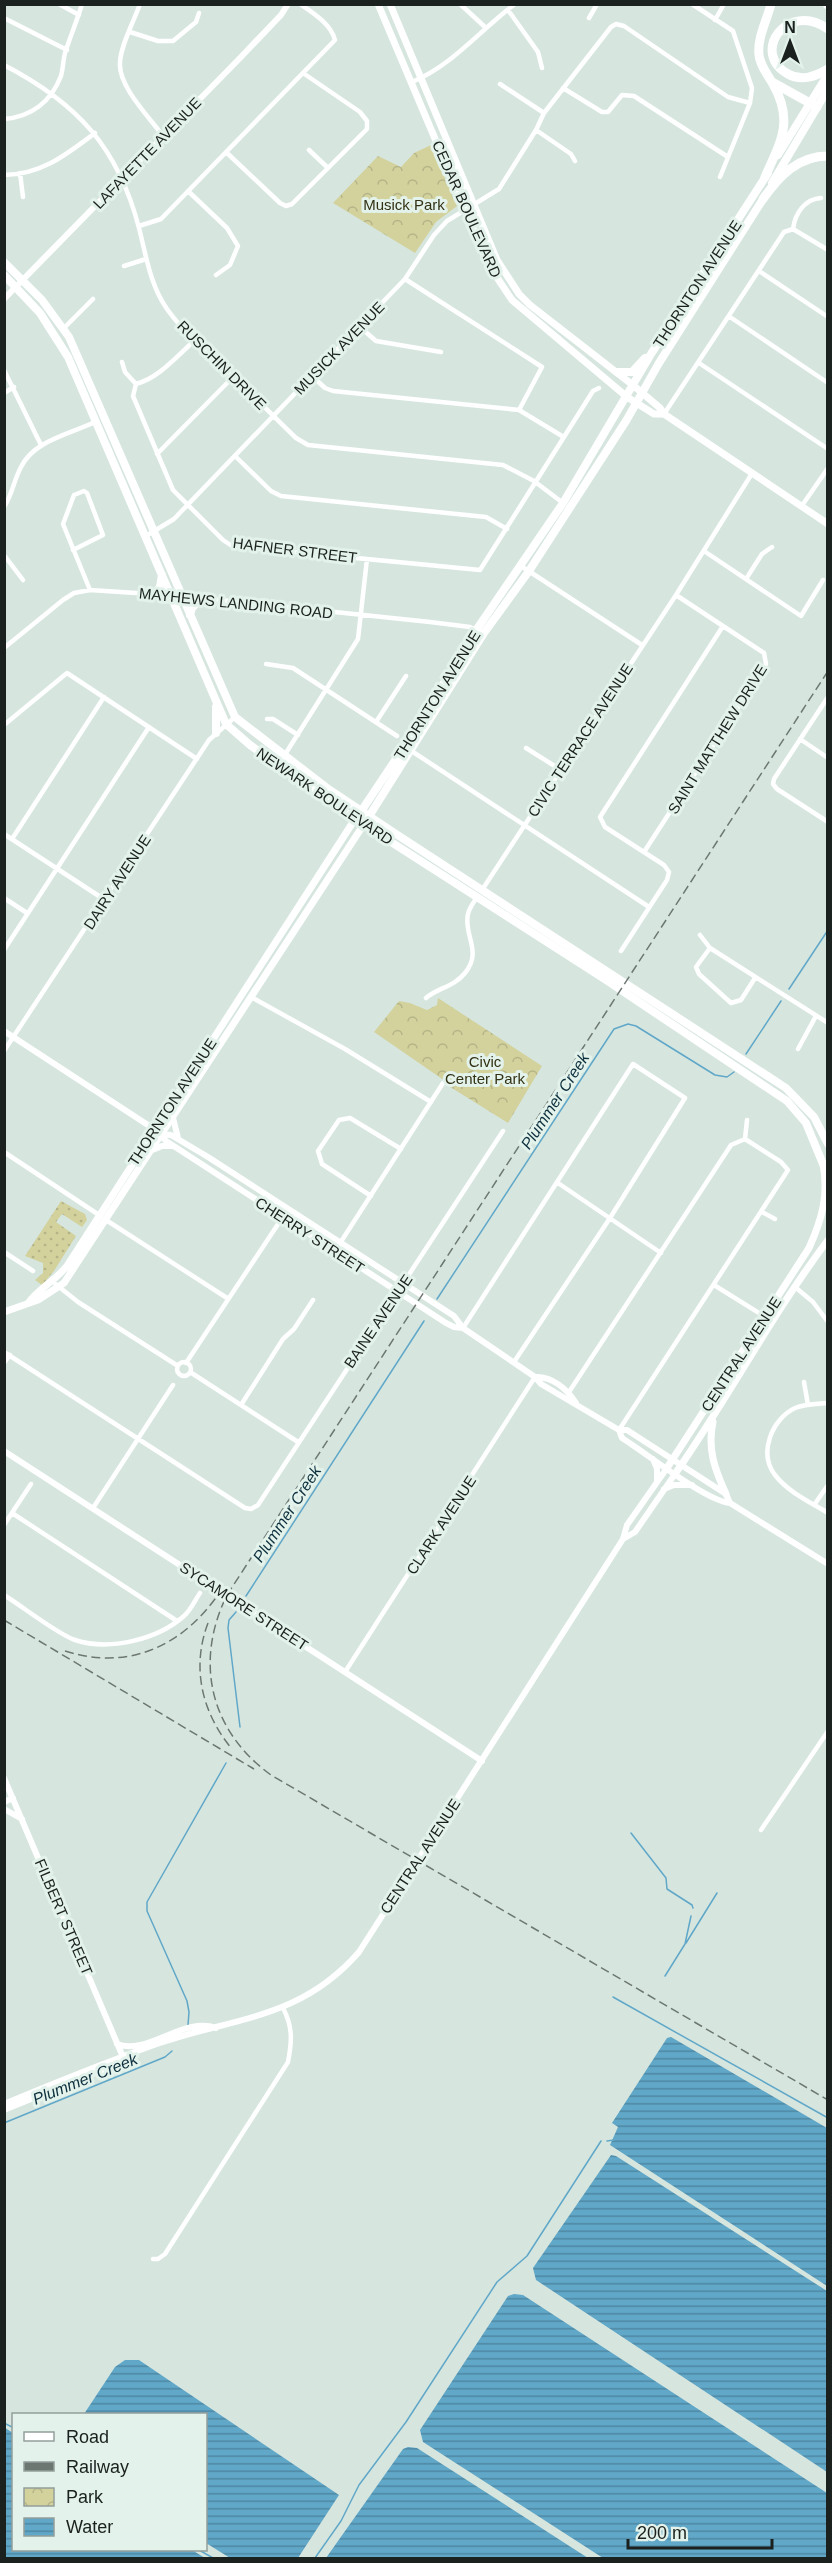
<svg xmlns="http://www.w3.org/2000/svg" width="832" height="2563" viewBox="0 0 832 2563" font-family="Helvetica,sans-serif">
	<defs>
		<pattern id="grass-dots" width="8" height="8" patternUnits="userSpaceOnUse" patternTransform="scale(1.5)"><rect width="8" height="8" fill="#d3d29d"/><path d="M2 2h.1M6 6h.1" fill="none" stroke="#b5b487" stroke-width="1.8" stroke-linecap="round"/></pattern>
		<pattern id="park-crowns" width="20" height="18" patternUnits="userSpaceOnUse" patternTransform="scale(1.5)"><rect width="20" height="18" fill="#d3d29d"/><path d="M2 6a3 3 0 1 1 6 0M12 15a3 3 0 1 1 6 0" fill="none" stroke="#b5b487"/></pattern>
		<pattern id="water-rules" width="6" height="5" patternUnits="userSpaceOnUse" patternTransform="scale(1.5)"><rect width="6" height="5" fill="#60a7c8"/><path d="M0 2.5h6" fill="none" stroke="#4e88a2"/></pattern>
	</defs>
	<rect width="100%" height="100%" fill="#d6e6df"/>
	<path fill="url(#grass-dots)" d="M 61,1201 L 85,1214 L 87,1220 L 82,1227 L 62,1214 L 56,1222 L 76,1236 L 54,1271 L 42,1285 L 35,1280 L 43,1273 L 43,1263 L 25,1256 Z"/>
	<path fill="url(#park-crowns)" d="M 431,145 L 457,206 L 436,222 L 415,253 L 333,203 L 378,156 L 401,167 L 414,153 Z
		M 438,998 L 542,1066 L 508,1123 L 447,1085 L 448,1083 L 374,1032 L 399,1001 L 410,1003 L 427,1010 L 437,1005 Z"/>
	<path fill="url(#water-rules)" d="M 671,2037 L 827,2128 L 827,2286 L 610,2145 L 618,2127 L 612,2123 L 667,2038 Z
		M 611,2155 L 616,2156 L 827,2291 L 827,2472 L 536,2280 L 533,2268 Z
		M 514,2294 L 523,2295 L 827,2493 L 827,2558 L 603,2558 L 423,2442 L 420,2430 L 508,2296 Z
		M 125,2360 L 139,2360 L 339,2495 L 298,2558 L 230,2558 L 206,2543 L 206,2414 L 84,2414 L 115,2367 Z
		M 4,2427 L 13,2433 L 14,2550 L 192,2550 L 205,2558 L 5,2558 Z
		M 408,2447 L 417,2448 L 588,2558 L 326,2558 L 403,2449 Z"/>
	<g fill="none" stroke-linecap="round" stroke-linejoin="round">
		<path stroke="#60a7c8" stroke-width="1.5" d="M 789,989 L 828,930
			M 746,1054 L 781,1001
			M 437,1299 L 614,1029 L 628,1024 L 636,1026 L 715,1075 L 727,1077 L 734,1072
			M 246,1596 L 424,1321
			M 236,1612 L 229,1620 L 228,1628 L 240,1727
			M 631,1833 L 666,1878 L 667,1889 L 692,1905 L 693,1908
			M 686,1943 L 717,1893
			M 665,1976 L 685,1944 L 691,1916
			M 613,1997 L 828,2118
			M 188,2025 L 189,2012 L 187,2001 L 147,1911 L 147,1902 L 226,1763
			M 4,2123 L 165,2057 L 172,2051
			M 607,2141 L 614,2140
			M 4,2423 L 14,2428
			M 199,2550 L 213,2558
			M 315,2558 L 341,2521 L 359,2485 L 406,2422 L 497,2282 L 527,2256 L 601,2141"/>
		<path stroke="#fff" stroke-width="4.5" d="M 59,4 L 79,15
			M 140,4 C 134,21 120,47 120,63 C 118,86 150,118 163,136
			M 460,4 L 485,27
			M 692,4 L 733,31 L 752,88 L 750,103 L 720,177
			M 508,10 L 538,52 L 542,68
			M 4,18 L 67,50
			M 589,18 L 596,6 L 593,4
			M 715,20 L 724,4
			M 130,32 L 158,41 L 173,41 L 196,22 L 199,13
			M 4,65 C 77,103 118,147 139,228 C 146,255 150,285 167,309 C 185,334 208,354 230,374 C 253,395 274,417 296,438 L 308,445 L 503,465 L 534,481 L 563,503
			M 412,82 C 453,65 480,30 515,4
			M 500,84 L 544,113
			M 563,88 L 602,112 L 608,112 L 622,95 L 634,96 L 728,157
			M 4,119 C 31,117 51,102 61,76 C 63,69 63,61 65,53 C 70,37 77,21 82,4
			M 536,130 L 571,154 L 575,161
			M 309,150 L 328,168
			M 226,152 L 280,203 L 286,206 L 292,204 L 367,129 L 367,121 L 360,112 L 303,73
			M 20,173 L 23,197
			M 4,175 C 41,175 67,154 95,133
			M 188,191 L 227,228 L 238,246 L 230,265 L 216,275
			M 139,226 L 161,219 L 335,40 C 331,24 313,13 300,4
			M 793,229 C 795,213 805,199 821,198
			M 793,229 L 828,250
			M 124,266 L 146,259
			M 759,271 L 828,317
			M 405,279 L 542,367 L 519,410
			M 730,317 L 828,383
			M 360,327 L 376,341 L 441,352
			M 63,329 L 93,299
			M 122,362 L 125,372 L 136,384
			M 699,363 L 828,449
			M 4,370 L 41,445
			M 312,376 L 325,388 L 333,391 L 519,410 L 562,436
			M 136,384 L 133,396 L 173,490 L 223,540 L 232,546 L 480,570 L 593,391 L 599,388
			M 136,384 C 159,378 177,356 194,341
			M 4,393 L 14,387
			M 664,414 L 784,232 L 793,229
			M 157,454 L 233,377
			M 235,456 L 271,491 L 281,496 L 486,517 L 507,529
			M 4,507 C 12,495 14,480 21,467 C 34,440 71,434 97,421
			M 801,507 L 828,468
			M 146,536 L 174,519 L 405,279 L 434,235 L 447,221 L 499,189 L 536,130 L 544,113 L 611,27 L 616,24 L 624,26 L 728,97 L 750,103
			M 73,550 L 103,535 L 87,493 L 84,491 L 74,495 L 63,524 L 90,590
			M 704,551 L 801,616 L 823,580
			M 4,555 L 23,580
			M 521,566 L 642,645
			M 746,579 L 762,554 L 772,547
			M 4,648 L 63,600 L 74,593 L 90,590 L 182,596 L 430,622 L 470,627 L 484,633
			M 266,664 L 293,668 L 397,736
			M 828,697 L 774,779 L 773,784 L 777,789 L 828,822
			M 267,719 L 273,719 L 298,735
			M 376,722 L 406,676
			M 4,725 L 67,673 L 197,759
			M 800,739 L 828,758
			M 526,748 L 561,770
			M 410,750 L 649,907
			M 279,764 L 358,639 L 367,559
			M 4,834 L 105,900
			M 12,839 L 104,697
			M 644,852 L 766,664 L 764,653 L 676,595
			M 482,890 L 676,595 L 751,475
			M 4,898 L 27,913
			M 700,935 L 710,948 L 828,1023
			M 710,948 L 696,967 L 699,974 L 731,1003 L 741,1000 L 755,978
			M 4,950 L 149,727
			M 621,951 L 667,880 L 669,872 L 664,865 L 605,827 L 600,817 L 723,626
			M 251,997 L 345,1049 L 431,1102
			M 426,998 C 437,988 454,987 465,973 C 483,951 463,935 468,914 C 469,908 474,902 477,897
			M 798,1049 L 816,1016
			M 4,1051 L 209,740 L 235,717
			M 745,1139 L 747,1120
			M 4,1152 L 99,1215
			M 558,1183 L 661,1253
			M 371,1196 L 322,1164 L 318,1151 L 339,1120 L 350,1118 L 401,1149
			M 762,1212 L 775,1219
			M 106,1220 L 227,1298
			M 335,1251 L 443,1083
			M 4,1252 L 33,1271
			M 53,1282 L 78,1302 L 178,1366
			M 714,1285 L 772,1321
			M 795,1287 L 813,1302 L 828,1322
			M 463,1328 L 633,1064 L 685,1098 L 610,1218 L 514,1362
			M 4,1352 L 245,1508 L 251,1509 L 258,1505 L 503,1131
			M177 1369a7 7 0 1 1 14 0a7 7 0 1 1-14 0Z
			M 4,1363 L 10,1355
			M 186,1363 L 288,1209
			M 190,1372 L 298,1442
			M 804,1382 L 808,1405
			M 569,1392 L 731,1145 L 745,1139
			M 828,1403 C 817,1404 805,1404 795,1408 C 772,1419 758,1453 775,1475 C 788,1492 810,1502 828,1513
			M 241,1405 L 283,1339 L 294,1329 L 313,1300
			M 619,1430 L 788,1170 L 781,1162 L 745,1139
			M 814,1505 L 828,1485
			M 93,1508 L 173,1385
			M 12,1513 L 177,1621
			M 4,1525 L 31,1484
			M 4,1595 C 22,1606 57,1634 75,1640 C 109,1651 157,1640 184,1616 C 191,1610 195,1600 200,1593
			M 345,1672 L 535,1377
			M 761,1830 L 828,1731
			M 153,2259 L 158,2259 L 165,2254 L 288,2062 C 292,2041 293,2027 283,2008"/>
		<path stroke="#fff" stroke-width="6" d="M 4,299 L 240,58 L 281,15 L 288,4
			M 4,1031 L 154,1129 L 166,1141 L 446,1323 L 454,1327 L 463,1328
			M 173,1118 L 178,1138
			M 161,1134 L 171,1135 L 208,1157 L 454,1316 L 463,1328 L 535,1377 L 541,1384 L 619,1430 L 622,1438 C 646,1453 706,1501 730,1503 L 828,1564
			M 150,1151 L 162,1146 L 172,1146
			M 535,1377 C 552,1376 567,1389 576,1403
			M 619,1430 L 627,1430 L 726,1494 L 730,1503
			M 4,1451 L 482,1761
			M 653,1459 L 657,1469 L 657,1481
			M 664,1489 L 674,1485 L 692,1485
			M 623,1539 L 635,1532 L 675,1474
			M 4,1778 L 123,2057
			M 4,1802 L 13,1798
			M 4,1809 L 22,1819
			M 117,2044 C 147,2056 184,2016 216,2028
			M 4,2104 C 54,2083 104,2063 154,2045 C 233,2017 300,2020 359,1952 L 623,1539 L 627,1525 L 667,1468
			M 4,2110 L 107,2068 L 117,2061"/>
		<path stroke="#fff" stroke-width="7" d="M 378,4 L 488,264 L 512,300 L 627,397 L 654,414 L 664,414
			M 390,4 L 497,260 L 519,294 L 530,305 L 634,386 L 660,408 L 664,414 L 828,524
			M 29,1302 C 38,1289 55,1281 67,1266 L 355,819
			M 4,1312 L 38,1300 L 64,1283 L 364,824
			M 713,1422 C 707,1449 715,1470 726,1494
			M 667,1468 L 809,1248 C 822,1219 829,1195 823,1164
			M 675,1474 C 729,1397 772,1314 828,1240"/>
		<path stroke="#fff" stroke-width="8" d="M 778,155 L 828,74
			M 772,183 L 828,89
			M 4,262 L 42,300 L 69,337 L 235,717 L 327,788 L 396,834 L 786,1088 L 814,1117 L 828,1144
			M 4,275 L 40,313 L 68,357 L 226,724 L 250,745 L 349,815 L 606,980 L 787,1101 L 806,1123 L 823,1164
			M 617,372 L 632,372 L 645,358
			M 154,594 L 160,587 L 162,575
			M 190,615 L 192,608 L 201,598
			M 216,707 L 216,733
			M 360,813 L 408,741 L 477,629 L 563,503 L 651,354 L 768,173
			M 368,818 L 484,633 L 529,571 L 626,421 L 659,363 L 765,196"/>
		<path stroke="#fff" stroke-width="9" d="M 827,4 L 828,5
			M 828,29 C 787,0 750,53 788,74 C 802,82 816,76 828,69
			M 772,82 L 817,107
			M 765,177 C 781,141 794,121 773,84 C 768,75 760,66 759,55 C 757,38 767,20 771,4
			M 763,199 C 779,176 798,156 828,156"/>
		<path stroke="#6d7772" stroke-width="1.5" stroke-dasharray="9 4.5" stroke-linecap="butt" d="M 828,671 L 227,1595 C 194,1662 210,1731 271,1775 L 828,2100
			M 4,1620 L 254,1769
			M 208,1623 C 191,1668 202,1713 232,1749
			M 65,1651 C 131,1672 186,1644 222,1589"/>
	</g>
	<g text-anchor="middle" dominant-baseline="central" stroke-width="6" stroke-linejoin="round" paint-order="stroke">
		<g font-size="15" fill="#1b211e" stroke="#e3f3ec">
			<text transform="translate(147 153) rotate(-46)">LAFAYETTE AVENUE</text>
			<text transform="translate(467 209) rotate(66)">CEDAR BOULEVARD</text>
			<text transform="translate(697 284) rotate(-57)">THORNTON AVENUE</text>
			<text transform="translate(339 348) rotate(-46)">MUSICK AVENUE</text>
			<text transform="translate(222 365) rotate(45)">RUSCHIN DRIVE</text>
			<text transform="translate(295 550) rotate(7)">HAFNER STREET</text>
			<text transform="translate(236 603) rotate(6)">MAYHEWS LANDING ROAD</text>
			<text transform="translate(437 695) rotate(-58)">THORNTON AVENUE</text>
			<text transform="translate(717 739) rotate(-58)">SAINT MATTHEW DRIVE</text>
			<text transform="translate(580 740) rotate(-57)">CIVIC TERRACE AVENUE</text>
			<text transform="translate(325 796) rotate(34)">NEWARK BOULEVARD</text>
			<text transform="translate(117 882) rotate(-57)">DAIRY AVENUE</text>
			<text transform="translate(172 1102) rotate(-57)">THORNTON AVENUE</text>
			<text transform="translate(310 1235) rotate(33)">CHERRY STREET</text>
			<text transform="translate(378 1321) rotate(-56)">BAINE AVENUE</text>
			<text transform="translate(741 1354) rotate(-57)">CENTRAL AVENUE</text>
			<text transform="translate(441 1525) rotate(-57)">CLARK AVENUE</text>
			<text transform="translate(244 1606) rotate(33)">SYCAMORE STREET</text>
			<text transform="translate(420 1856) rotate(-57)">CENTRAL AVENUE</text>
			<text transform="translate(64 1917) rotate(67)">FILBERT STREET</text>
		</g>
		<g font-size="15" fill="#333114" stroke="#e3f3ec">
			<text x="404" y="204">Musick Park</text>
			<text x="485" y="1061">Civic<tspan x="485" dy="17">Center Park</tspan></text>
		</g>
		<g font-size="16" font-style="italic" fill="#0d2f3d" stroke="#e3f3ec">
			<text transform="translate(555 1101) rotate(-57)">Plummer Creek</text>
			<text transform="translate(287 1514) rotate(-57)">Plummer Creek</text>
			<text transform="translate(85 2079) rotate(-22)">Plummer Creek</text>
		</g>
	</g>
	<rect width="832" height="2563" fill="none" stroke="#1b211e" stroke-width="12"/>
	<rect x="12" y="2413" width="195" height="138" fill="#e3f3ec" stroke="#939f9a" stroke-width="1.5"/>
	<rect x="24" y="2432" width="30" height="9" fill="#ffffff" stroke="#939f9a" stroke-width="1.5"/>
	<text x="66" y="2443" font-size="18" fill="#1b211e">Road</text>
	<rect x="24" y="2462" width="30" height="9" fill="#6d7772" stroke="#939f9a" stroke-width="1.5"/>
	<text x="66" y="2473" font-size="18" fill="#1b211e">Railway</text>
	<rect x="24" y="2488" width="30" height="18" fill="url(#park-crowns)" stroke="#939f9a" stroke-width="1.5"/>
	<text x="66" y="2503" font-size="18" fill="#1b211e">Park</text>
	<rect x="24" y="2518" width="30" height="18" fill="url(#water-rules)" stroke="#939f9a" stroke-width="1.5"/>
	<text x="66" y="2533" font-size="18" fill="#1b211e">Water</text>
	<g transform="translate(790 42)" stroke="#e3f3ec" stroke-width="4.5" paint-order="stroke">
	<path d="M0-4.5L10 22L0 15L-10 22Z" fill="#1b211e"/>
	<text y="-9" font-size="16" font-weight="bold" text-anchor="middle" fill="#1b211e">N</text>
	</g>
	<path d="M628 2539v9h144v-9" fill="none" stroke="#1b211e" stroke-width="3"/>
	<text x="637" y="2539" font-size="18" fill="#1b211e" stroke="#e3f3ec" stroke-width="4.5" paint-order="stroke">200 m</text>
</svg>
